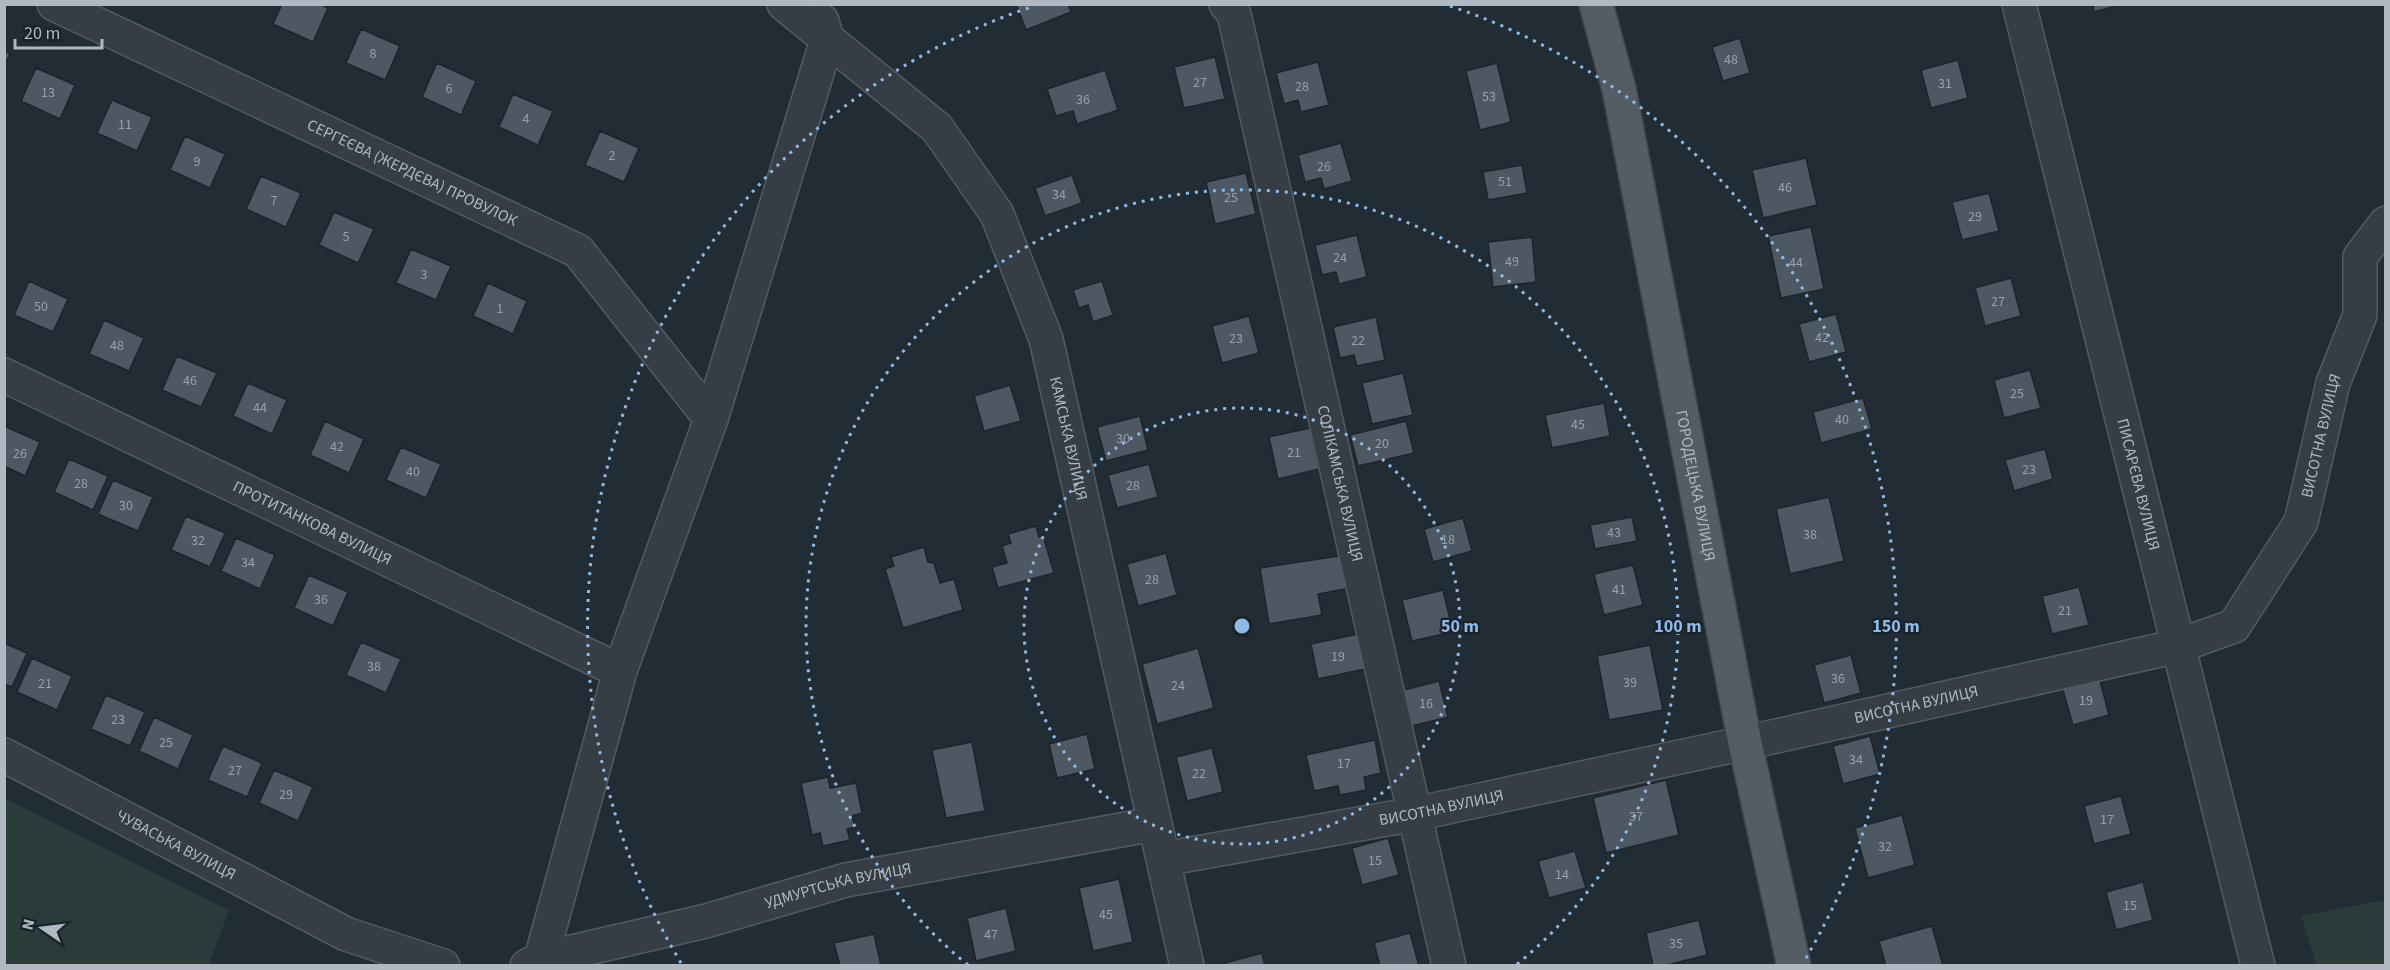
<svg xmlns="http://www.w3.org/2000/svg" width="2390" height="970" viewBox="0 0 2390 970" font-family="'Source Sans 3',sans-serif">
	<rect width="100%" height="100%" fill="#222c34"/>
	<path fill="#2a3c3a" d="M 5,798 L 229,910 L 209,965 L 5,965 Z
		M 2385,900 L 2385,965 L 2317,965 L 2301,916 Z"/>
	<path fill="#4e5862" stroke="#1d242b" stroke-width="1.5" d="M 282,4 L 320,4 L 328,8 L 313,42 L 273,24 Z
		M 1016,4 L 1068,4 L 1071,12 L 1026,30 Z
		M 2093,4 L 2123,4 L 2094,12 Z
		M 361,29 L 400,46 L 385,80 L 346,63 Z
		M 1740,38 L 1750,73 L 1723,81 L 1712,47 Z
		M 4,51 L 10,53 L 4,67 Z
		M 1215,57 L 1225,99 L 1184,108 L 1174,67 Z
		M 1958,60 L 1968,98 L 1931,108 L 1921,70 Z
		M 1318,62 L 1329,105 L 1301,112 L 1298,100 L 1284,104 L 1276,73 Z
		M 437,63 L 476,81 L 461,115 L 422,97 Z
		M 1497,63 L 1511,122 L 1480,130 L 1466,71 Z
		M 36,68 L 75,85 L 60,119 L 21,101 Z
		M 1105,70 L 1118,110 L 1077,124 L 1073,111 L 1056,116 L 1047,89 Z
		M 513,94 L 553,111 L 538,145 L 499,127 Z
		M 112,100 L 152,117 L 137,151 L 97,133 Z
		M 600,131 L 639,148 L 624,182 L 585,165 Z
		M 185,136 L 225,154 L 210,188 L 170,170 Z
		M 1341,143 L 1352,181 L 1324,189 L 1321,178 L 1305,182 L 1298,155 Z
		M 1806,158 L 1817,205 L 1763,218 L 1752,170 Z
		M 1522,165 L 1527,193 L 1488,200 L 1483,172 Z
		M 1246,173 L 1256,214 L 1215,224 L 1206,182 Z
		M 1072,175 L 1082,203 L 1045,216 L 1035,188 Z
		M 261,176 L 301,193 L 286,227 L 246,209 Z
		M 1989,193 L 1999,231 L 1962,240 L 1952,202 Z
		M 334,212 L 374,229 L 358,263 L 319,245 Z
		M 1811,227 L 1824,289 L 1781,298 L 1768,236 Z
		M 1357,235 L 1367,277 L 1339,284 L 1336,272 L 1322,275 L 1315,245 Z
		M 1532,237 L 1536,282 L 1493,287 L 1488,242 Z
		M 411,249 L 451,266 L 436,300 L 396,283 Z
		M 2011,278 L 2021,316 L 1985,326 L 1975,288 Z
		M 29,281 L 68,299 L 53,332 L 14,315 Z
		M 1102,281 L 1113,315 L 1093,322 L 1088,305 L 1079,308 L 1073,290 Z
		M 488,283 L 527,301 L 513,334 L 473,316 Z
		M 1836,314 L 1846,352 L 1809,362 L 1799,324 Z
		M 1249,316 L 1259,353 L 1222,363 L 1212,326 Z
		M 1376,317 L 1385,360 L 1357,366 L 1354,355 L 1340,358 L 1333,327 Z
		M 104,320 L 144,338 L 129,371 L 89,354 Z
		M 177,356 L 217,373 L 201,407 L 162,390 Z
		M 2030,370 L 2041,408 L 2004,418 L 1994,380 Z
		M 1403,373 L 1413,415 L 1372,424 L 1362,383 Z
		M 248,383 L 287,400 L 272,434 L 233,416 Z
		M 1010,385 L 1021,421 L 984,431 L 974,396 Z
		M 1863,398 L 1872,429 L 1821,443 L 1813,412 Z
		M 1604,403 L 1610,436 L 1552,448 L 1545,415 Z
		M 1140,416 L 1148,450 L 1106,461 L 1097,427 Z
		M 325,421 L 364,439 L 349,473 L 310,455 Z
		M 1406,421 L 1414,453 L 1358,466 L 1350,435 Z
		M 4,426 L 40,442 L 25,476 L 4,466 Z
		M 1310,428 L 1319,469 L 1278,479 L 1269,437 Z
		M 401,447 L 441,464 L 426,498 L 386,480 Z
		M 2045,449 L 2053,479 L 2014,491 L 2005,460 Z
		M 69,459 L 108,476 L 93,510 L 54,492 Z
		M 1149,464 L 1158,497 L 1117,508 L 1108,475 Z
		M 113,480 L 153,497 L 138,531 L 98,514 Z
		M 1829,497 L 1844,561 L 1790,574 L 1776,509 Z
		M 186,516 L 225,533 L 210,567 L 171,550 Z
		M 1632,517 L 1637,541 L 1595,549 L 1590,525 Z
		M 1463,518 L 1472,551 L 1433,562 L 1424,529 Z
		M 1036,526 L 1039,537 L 1043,536 L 1054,573 L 998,588 L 992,567 L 1007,563 L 1002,546 L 1011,543 L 1008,534 Z
		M 236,538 L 275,555 L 260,589 L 221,571 Z
		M 924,547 L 928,562 L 934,563 L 940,583 L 954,579 L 963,610 L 903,628 L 885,569 L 894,566 L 891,557 Z
		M 1166,553 L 1177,595 L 1138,606 L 1127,564 Z
		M 1345,555 L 1350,588 L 1318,594 L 1322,615 L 1269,624 L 1260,568 Z
		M 1633,565 L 1643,605 L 1604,615 L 1594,574 Z
		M 309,575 L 348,592 L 333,626 L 294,608 Z
		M 2079,587 L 2089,625 L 2052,634 L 2042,596 Z
		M 1443,590 L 1453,632 L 1412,641 L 1402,600 Z
		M 1358,634 L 1365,669 L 1318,679 L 1311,644 Z
		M 361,642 L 401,659 L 386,693 L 346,675 Z
		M 4,643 L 27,653 L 12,687 L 4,684 Z
		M 1650,645 L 1663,710 L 1609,720 L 1597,656 Z
		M 1198,648 L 1214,708 L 1157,724 L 1142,664 Z
		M 1851,655 L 1861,693 L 1824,703 L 1814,665 Z
		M 32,658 L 72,676 L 57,710 L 17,692 Z
		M 2099,677 L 2109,715 L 2073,725 L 2062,687 Z
		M 1439,681 L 1448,717 L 1412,726 L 1404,690 Z
		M 106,695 L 145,712 L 130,746 L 91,729 Z
		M 154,717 L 193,735 L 178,769 L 139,751 Z
		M 1087,734 L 1095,769 L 1057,778 L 1049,744 Z
		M 1870,736 L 1880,774 L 1843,784 L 1833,746 Z
		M 1375,740 L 1381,773 L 1364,777 L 1366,790 L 1340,795 L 1338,786 L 1314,791 L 1306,755 Z
		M 972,742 L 985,811 L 946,818 L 932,750 Z
		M 223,746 L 262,763 L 247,797 L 208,780 Z
		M 1212,748 L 1223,792 L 1187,801 L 1176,757 Z
		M 274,770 L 313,787 L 298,821 L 259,803 Z
		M 828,777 L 830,788 L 856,783 L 862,813 L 852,816 L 855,827 L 847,829 L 850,840 L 823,846 L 820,833 L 812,835 L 801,783 Z
		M 1666,780 L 1679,835 L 1606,853 L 1593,798 Z
		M 2121,796 L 2131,834 L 2094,844 L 2084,806 Z
		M 1902,815 L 1915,865 L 1868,878 L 1855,828 Z
		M 1388,838 L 1399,875 L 1362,885 L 1352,848 Z
		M 1575,851 L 1586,888 L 1549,898 L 1538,861 Z
		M 1119,879 L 1133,942 L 1093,951 L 1079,888 Z
		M 2143,882 L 2153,920 L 2116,930 L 2106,892 Z
		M 1006,908 L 1016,951 L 976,961 L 967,918 Z
		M 1699,920 L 1707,955 L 1663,966 L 1653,966 L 1646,933 Z
		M 1932,926 L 1943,966 L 1886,966 L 1879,941 Z
		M 1410,933 L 1419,966 L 1380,966 L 1374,943 Z
		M 874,934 L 881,966 L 840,966 L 834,943 Z
		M 1262,953 L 1265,966 L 1226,966 L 1225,963 Z"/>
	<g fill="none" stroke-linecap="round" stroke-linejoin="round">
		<g stroke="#535b62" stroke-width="36">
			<g id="minor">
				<path id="s1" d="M 54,4 L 578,251 L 711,419"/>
				<path id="s2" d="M 784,4 L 937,128 L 997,214 L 1046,339 L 1187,966"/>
				<path id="s3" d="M 1226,4 L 1234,14 L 1449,966"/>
				<path id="s4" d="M 2019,4 L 2258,966"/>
				<path id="s5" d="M 4,375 L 620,671"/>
				<path id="s6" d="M 4,755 L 346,934 L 443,966"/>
				<path id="s7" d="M 1164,859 L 1415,814 L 1745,743 L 2178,646 L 2234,626 L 2301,522 L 2333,383 L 2360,315 L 2360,257 L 2386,223"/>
				<path d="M 541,959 L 620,671 L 711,419 L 827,40 L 822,21"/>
				<path id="s8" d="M 527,966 L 541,959 L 706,921 L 846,880 L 1154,824"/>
			</g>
		</g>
		<g stroke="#3f464e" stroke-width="36">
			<g id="major">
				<path id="s9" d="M 1596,4 L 1619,89 L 1745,743 L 1794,966"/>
			</g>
		</g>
		<use href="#minor" stroke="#363d45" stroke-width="33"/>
		<use href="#major" stroke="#545c65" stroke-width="33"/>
	</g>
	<g fill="none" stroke="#8ebae9" stroke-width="3" stroke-dasharray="3 6">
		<circle cx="1242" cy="626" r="218"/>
		<path d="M968 965A436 436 0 1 1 1516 965"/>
		<path d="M681 963A654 654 0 0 1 1034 6M1450 6A654 654 0 0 1 1803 963"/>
	</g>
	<g text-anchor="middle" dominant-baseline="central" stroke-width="4.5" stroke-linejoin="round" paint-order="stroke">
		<g font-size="14" fill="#98a0a9">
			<text x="373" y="54">8</text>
			<text x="1731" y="60">48</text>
			<text x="1200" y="83">27</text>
			<text x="1945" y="84">31</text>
			<text x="1302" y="87">28</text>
			<text x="449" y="89">6</text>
			<text x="48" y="93">13</text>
			<text x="1489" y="97">53</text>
			<text x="1083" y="100">36</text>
			<text x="526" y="119">4</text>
			<text x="125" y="125">11</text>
			<text x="612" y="156">2</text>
			<text x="197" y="162">9</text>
			<text x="1324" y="167">26</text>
			<text x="1505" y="182">51</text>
			<text x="1785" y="188">46</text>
			<text x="1059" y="195">34</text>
			<text x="1231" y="198">25</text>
			<text x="274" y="201">7</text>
			<text x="1975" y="217">29</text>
			<text x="346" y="237">5</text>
			<text x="1340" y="258">24</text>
			<text x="1512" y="262">49</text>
			<text x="1796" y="263">44</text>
			<text x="424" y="275">3</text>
			<text x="1998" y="302">27</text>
			<text x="41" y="307">50</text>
			<text x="500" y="309">1</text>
			<text x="1822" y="338">42</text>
			<text x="1236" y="339">23</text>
			<text x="1358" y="341">22</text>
			<text x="117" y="346">48</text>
			<text x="190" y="381">46</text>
			<text x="2017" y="394">25</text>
			<text x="260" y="408">44</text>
			<text x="1842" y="420">40</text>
			<text x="1578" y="425">45</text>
			<text x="1123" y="439">30</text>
			<text x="1382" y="444">20</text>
			<text x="337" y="447">42</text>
			<text x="1294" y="453">21</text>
			<text x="20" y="454">26</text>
			<text x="2029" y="470">23</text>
			<text x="413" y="472">40</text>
			<text x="81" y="484">28</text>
			<text x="1133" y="486">28</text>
			<text x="126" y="506">30</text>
			<text x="1614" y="533">43</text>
			<text x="1810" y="535">38</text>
			<text x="1448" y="540">18</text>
			<text x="198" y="541">32</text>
			<text x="248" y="563">34</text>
			<text x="1152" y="580">28</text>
			<text x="1619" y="590">41</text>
			<text x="321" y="600">36</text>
			<text x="2065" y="611">21</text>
			<text x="1338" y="657">19</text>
			<text x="374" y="667">38</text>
			<text x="1838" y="679">36</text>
			<text x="1630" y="683">39</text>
			<text x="45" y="684">21</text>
			<text x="1178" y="686">24</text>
			<text x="2086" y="701">19</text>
			<text x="1426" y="704">16</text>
			<text x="118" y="720">23</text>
			<text x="166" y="743">25</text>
			<text x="1856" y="760">34</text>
			<text x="1344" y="764">17</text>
			<text x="235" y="771">27</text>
			<text x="1199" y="774">22</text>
			<text x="286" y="795">29</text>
			<text x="1636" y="817">37</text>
			<text x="2107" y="820">17</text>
			<text x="1885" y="847">32</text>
			<text x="1375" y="861">15</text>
			<text x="1562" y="875">14</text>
			<text x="2130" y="906">15</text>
			<text x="1106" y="915">45</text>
			<text x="991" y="935">47</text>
			<text x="1676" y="944">35</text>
		</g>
		<g font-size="16" fill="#b0b8c1" stroke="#1b2229">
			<text stroke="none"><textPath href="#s1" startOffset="396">СЕРГЕЄВА (ЖЕРДЄВА) ПРОВУЛОК</textPath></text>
			<text stroke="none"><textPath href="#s7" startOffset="1308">ВИСОТНА ВУЛИЦЯ</textPath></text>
			<text stroke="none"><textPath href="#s2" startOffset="538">КАМСЬКА ВУЛИЦЯ</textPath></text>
			<text stroke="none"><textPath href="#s3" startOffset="494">СОЛІКАМСЬКА ВУЛИЦЯ</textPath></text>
			<text stroke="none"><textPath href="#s9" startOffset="492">ГОРОДЕЦЬКА ВУЛИЦЯ</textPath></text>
			<text stroke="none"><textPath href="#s4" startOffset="495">ПИСАРЄВА ВУЛИЦЯ</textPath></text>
			<text stroke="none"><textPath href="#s5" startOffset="342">ПРОТИТАНКОВА ВУЛИЦЯ</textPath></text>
			<text stroke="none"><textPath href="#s7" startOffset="768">ВИСОТНА ВУЛИЦЯ</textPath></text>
			<text stroke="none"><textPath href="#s7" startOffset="282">ВИСОТНА ВУЛИЦЯ</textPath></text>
			<text stroke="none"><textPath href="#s6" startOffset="194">ЧУВАСЬКА ВУЛИЦЯ</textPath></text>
			<text stroke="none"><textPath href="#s8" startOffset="322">УДМУРТСЬКА ВУЛИЦЯ</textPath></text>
		</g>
	</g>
	<circle cx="1242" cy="626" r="9" fill="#8ebae9" stroke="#1b2229" stroke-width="3"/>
	<g font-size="18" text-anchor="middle" font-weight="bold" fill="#8ebae9" stroke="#1b2229" stroke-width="4.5" stroke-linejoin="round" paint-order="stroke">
		<text x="1460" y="632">50 m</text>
		<text x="1678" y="632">100 m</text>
		<text x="1896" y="632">150 m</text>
	</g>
	<rect width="2390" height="970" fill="none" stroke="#b0b8c1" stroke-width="12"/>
	<g transform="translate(42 928) rotate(284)" stroke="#1b2229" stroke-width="4.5" paint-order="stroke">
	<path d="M0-4.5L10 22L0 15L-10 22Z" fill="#b0b8c1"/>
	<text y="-9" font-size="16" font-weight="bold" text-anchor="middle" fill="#b0b8c1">N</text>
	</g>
	<path d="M15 39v9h87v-9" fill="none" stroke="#b0b8c1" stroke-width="3"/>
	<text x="24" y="39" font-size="18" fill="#b0b8c1" stroke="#1b2229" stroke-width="4.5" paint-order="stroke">20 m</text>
</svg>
